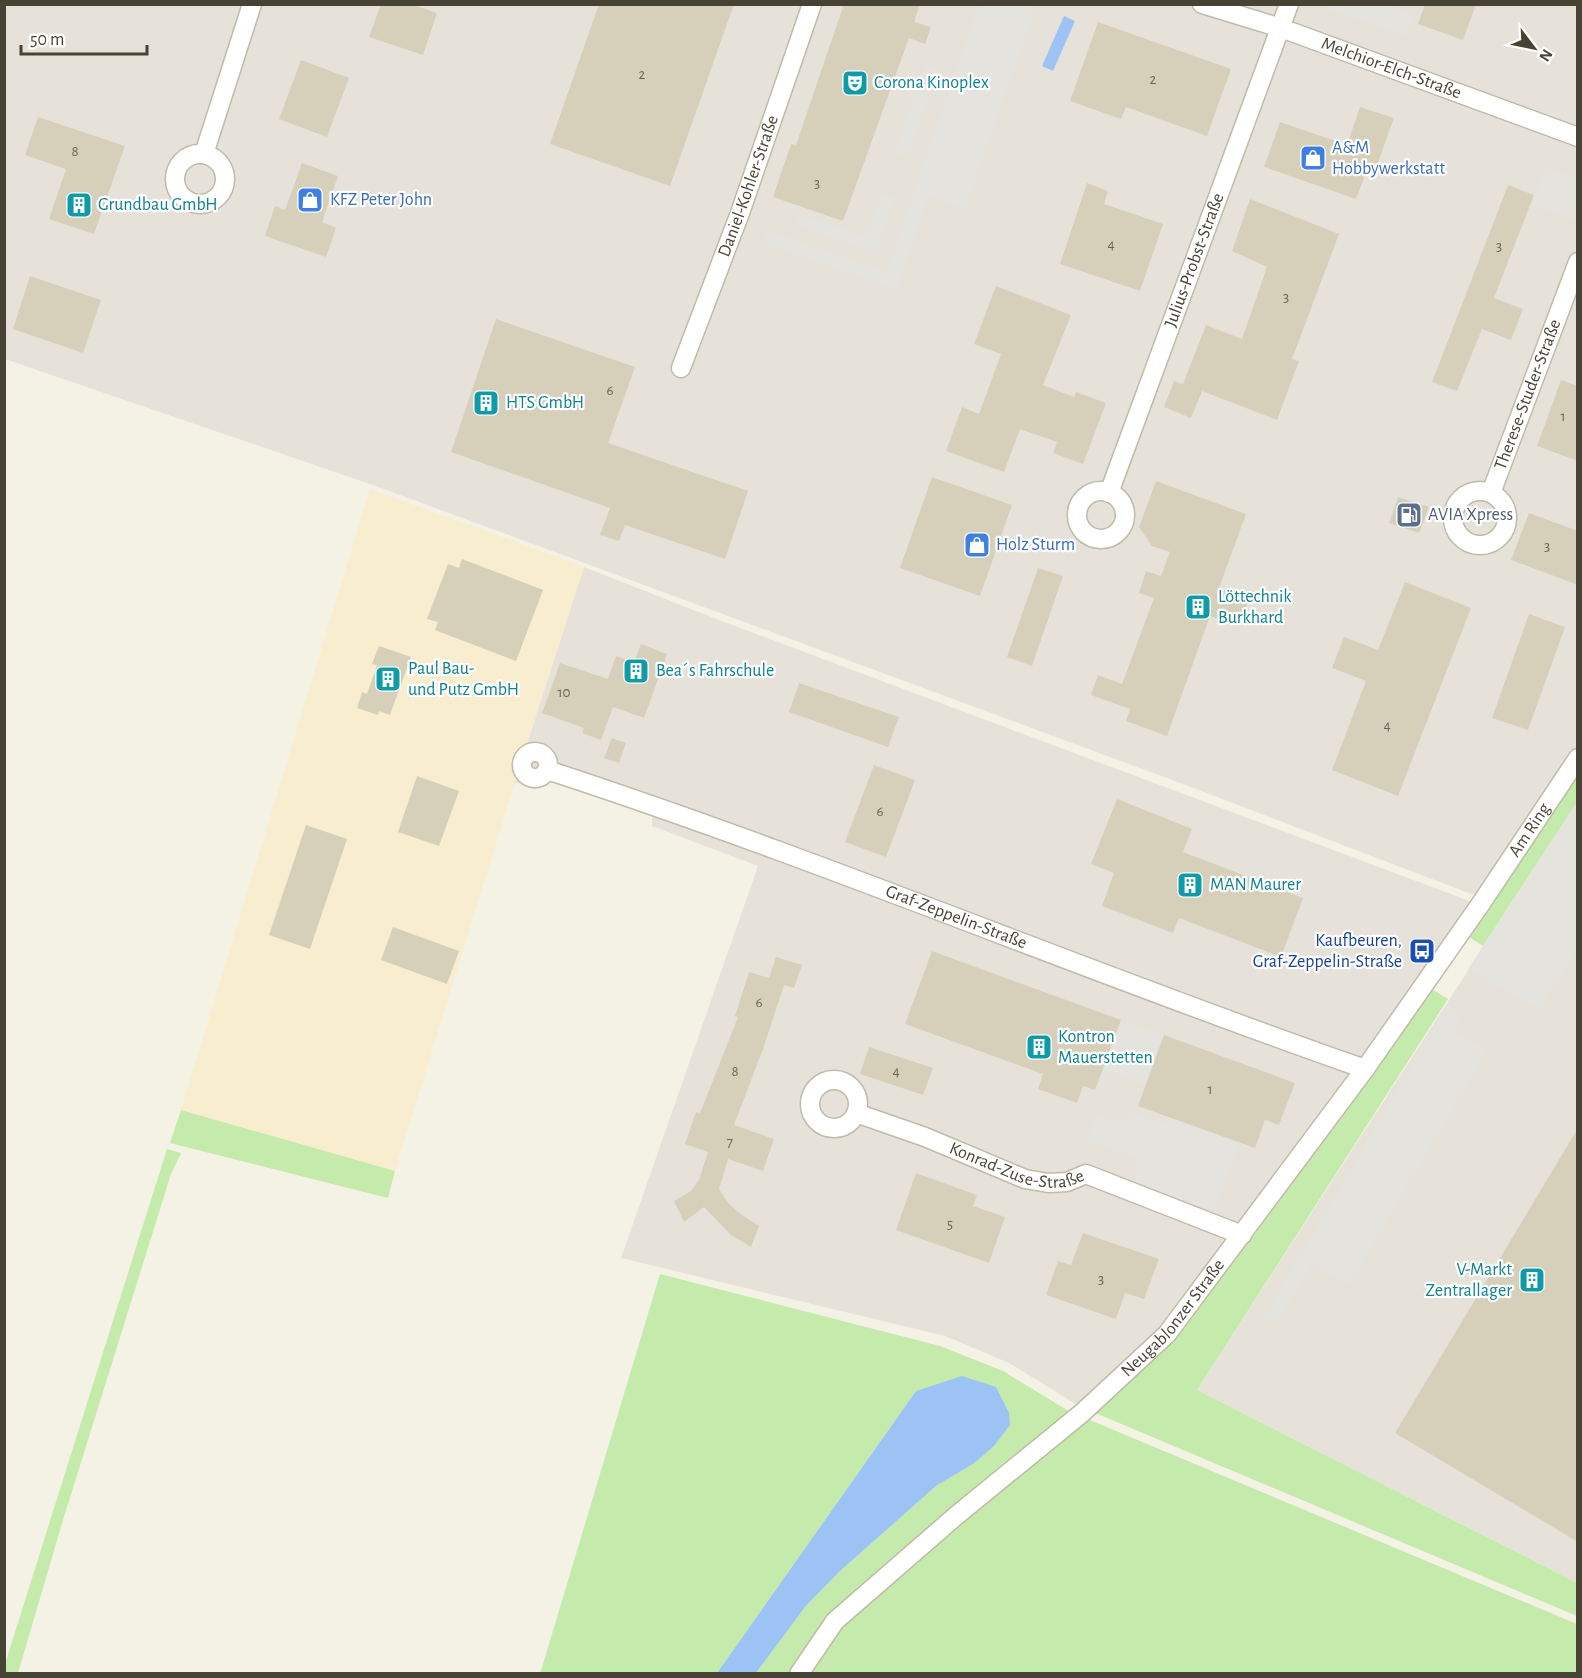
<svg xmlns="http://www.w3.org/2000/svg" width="1582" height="1678" viewBox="0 0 1582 1678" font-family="'Alegreya Sans',sans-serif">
	<rect width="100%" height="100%" fill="#f4f2e5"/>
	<path fill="#f8edce" d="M 370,489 L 584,567 L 515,782 L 395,1171 L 181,1110 Z"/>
	<path fill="#e6e2da" d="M 5,5 L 1577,5 L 1577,750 L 1479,897 L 1183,784 L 373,485 L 5,359 Z
		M 584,567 L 719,620 L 1475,903 L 1428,971 L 1161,1330 L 1079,1406 L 1009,1363 L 945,1336 L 621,1258 L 758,866 L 652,826 L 652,809 L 552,774 L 536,790 L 515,782 Z
		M 1577,802 L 1577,1583 L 1197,1390 Z"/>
	<path fill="#c4ebab" d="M 1577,770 L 1577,802 L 1483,946 L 1469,937 Z
		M 1432,989 L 1448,999 L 1197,1390 L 1577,1583 L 1577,1616 L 1093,1412 L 1173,1337 L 1251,1239 L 1375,1071 Z
		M 181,1110 L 395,1171 L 388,1198 L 170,1143 Z
		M 167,1149 L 181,1153 L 171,1174 L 63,1520 L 18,1673 L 5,1673 L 5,1664 Z
		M 660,1274 L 940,1346 L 1003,1371 L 1072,1413 L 791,1673 L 756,1673 L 805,1607 L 839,1572 L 936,1486 L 973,1464 L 916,1391 L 717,1673 L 540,1674 Z
		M 1085,1418 L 1577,1624 L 1577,1673 L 805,1674 L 837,1625 Z"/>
	<path fill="#e4e3de" d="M 979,4 L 1036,5 L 965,209 L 929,196 L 897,289 L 763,243 L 767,230 L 887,272 Z
		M 1316,5 L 1398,5 L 1397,8 L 1414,15 L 1407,36 Z
		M 925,65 L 937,69 L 908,158 L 895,154 Z
		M 1546,167 L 1577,178 L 1577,212 L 1575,220 L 1532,205 Z
		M 882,193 L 894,197 L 876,252 L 796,225 L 799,214 L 867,237 Z
		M 1577,802 L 1577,950 L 1539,1009 L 1468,969 Z
		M 1448,1005 L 1462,1014 L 1454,1031 L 1487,1051 L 1349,1284 L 1312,1264 L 1274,1327 L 1263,1319 Z
		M 1121,1020 L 1164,1035 L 1146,1085 L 1103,1069 Z
		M 1129,1112 L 1165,1125 L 1168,1117 L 1239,1143 L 1214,1211 L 1131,1181 L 1139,1159 L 1087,1140 L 1097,1114 L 1124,1124 Z"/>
	<path fill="#9dc3f5" d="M 1064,16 L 1075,21 L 1053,71 L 1042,66 Z
		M 962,1376 L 996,1387 L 1009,1413 L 1010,1425 L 994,1446 L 973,1464 L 936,1486 L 839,1572 L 805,1607 L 756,1673 L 717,1673 L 916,1391 Z"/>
	<path fill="#d6d0ba" d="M 381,4 L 411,4 L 437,13 L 423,55 L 369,37 Z
		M 599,4 L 734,4 L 670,186 L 550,144 Z
		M 844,4 L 920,4 L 914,22 L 931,27 L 925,44 L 909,38 L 843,221 L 773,197 L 791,144 L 796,145 Z
		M 1425,4 L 1476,4 L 1463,40 L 1418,24 Z
		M 1098,22 L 1231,69 L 1207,136 L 1126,107 L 1121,119 L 1070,101 Z
		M 301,60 L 349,78 L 327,137 L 279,119 Z
		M 1360,107 L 1394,118 L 1377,165 L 1370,162 L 1356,199 L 1264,167 L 1280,122 L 1347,145 Z
		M 38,117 L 125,146 L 94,234 L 49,219 L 66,169 L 25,155 Z
		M 302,163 L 338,176 L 322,222 L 336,228 L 326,257 L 265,236 L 275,206 L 285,210 Z
		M 1087,183 L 1108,191 L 1104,204 L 1163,224 L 1140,291 L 1060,264 Z
		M 1508,185 L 1534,195 L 1494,298 L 1523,309 L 1511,340 L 1482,329 L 1457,391 L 1432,382 Z
		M 1250,199 L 1339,234 L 1292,359 L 1299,361 L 1277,420 L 1202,391 L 1191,418 L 1164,407 L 1174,381 L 1183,384 L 1206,325 L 1242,339 L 1267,267 L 1232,251 Z
		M 30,276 L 101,300 L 83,353 L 13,329 Z
		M 996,286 L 1071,315 L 1043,385 L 1074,397 L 1076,392 L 1106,403 L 1083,464 L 1053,453 L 1057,442 L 1020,429 L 1004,472 L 946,451 L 962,407 L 979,414 L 1001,354 L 974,344 Z
		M 496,319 L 635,367 L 608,443 L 748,491 L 725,559 L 625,525 L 619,541 L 600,535 L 610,508 L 451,452 Z
		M 1561,380 L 1578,386 L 1578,461 L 1537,446 Z
		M 932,477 L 1012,505 L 980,596 L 900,568 Z
		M 1156,481 L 1246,514 L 1219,588 L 1249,599 L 1239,626 L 1210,616 L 1167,736 L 1126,721 L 1130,709 L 1091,695 L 1098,675 L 1122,684 L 1154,598 L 1139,593 L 1146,571 L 1161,576 L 1170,552 L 1152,546 L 1139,527 Z
		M 1398,497 L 1429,507 L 1419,533 L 1389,523 Z
		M 1529,513 L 1578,531 L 1578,585 L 1511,560 Z
		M 462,559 L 543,590 L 516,661 L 435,630 L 438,622 L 427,619 L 448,564 L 459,568 Z
		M 1038,568 L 1063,576 L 1032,666 L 1007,657 Z
		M 1405,582 L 1471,608 L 1398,796 L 1332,770 L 1366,681 L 1332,668 L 1344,637 L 1378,650 Z
		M 1529,614 L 1565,627 L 1528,730 L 1492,718 Z
		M 641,644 L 667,654 L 644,718 L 613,707 L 601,740 L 582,733 L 584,728 L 542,713 L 560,663 L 608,679 L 616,656 L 634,662 Z
		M 379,646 L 411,657 L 390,715 L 379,711 L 378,715 L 357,708 L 362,692 L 367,694 L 377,665 L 372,664 Z
		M 799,683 L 899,717 L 888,747 L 789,712 Z
		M 612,738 L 626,743 L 619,763 L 604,758 Z
		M 874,765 L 915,780 L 886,857 L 845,842 Z
		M 417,776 L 459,791 L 439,846 L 398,832 Z
		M 1117,799 L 1192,829 L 1183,852 L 1303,898 L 1281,957 L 1179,918 L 1173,933 L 1102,906 L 1114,873 L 1091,864 Z
		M 306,825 L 347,839 L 310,949 L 269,935 Z
		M 393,927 L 459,951 L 447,984 L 381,960 Z
		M 932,951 L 1121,1020 L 1095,1090 L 1083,1086 L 1077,1103 L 1038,1089 L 1043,1074 L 905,1024 Z
		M 776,957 L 802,965 L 794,988 L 784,985 L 763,1049 L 734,1125 L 774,1139 L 763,1171 L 728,1159 L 719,1189 L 728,1203 L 742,1215 L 759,1226 L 751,1247 L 731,1235 L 704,1207 L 684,1222 L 674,1201 L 691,1191 L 699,1180 L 708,1152 L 685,1144 L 696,1112 L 700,1113 L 738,1017 L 735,1016 L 749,972 L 769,978 Z
		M 1164,1035 L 1295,1083 L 1279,1125 L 1265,1120 L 1255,1148 L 1138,1106 Z
		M 869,1047 L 933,1068 L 923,1095 L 860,1074 Z
		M 1578,1128 L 1578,1542 L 1395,1433 Z
		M 916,1173 L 977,1195 L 973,1206 L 1005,1217 L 989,1263 L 896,1230 Z
		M 1083,1233 L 1159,1259 L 1144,1299 L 1125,1293 L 1116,1319 L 1046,1295 L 1058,1261 L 1071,1265 Z"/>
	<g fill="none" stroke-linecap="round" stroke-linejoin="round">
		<g stroke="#c0bba7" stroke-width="21">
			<g id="minor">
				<path id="s1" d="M 1202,4 L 1281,28 L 1578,137"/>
				<path d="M 204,154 L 252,4"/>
				<circle cx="200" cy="179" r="25"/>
				<path id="s2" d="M 681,368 L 740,213 L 812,4"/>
				<circle cx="1480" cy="518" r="27"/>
				<circle cx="1101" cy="515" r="24"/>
				<path id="s3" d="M 1109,493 L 1289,4"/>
				<path id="s4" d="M 1491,493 L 1578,262"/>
				<circle cx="535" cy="765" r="13"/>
				<path id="s5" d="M 547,770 C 823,860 1091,974 1365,1069"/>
				<circle cx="834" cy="1104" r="24"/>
				<path id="s6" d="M 856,1113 L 925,1137 L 1025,1179 L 1048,1183 L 1067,1182 L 1086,1174 L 1242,1235"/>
				<path id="s7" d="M 799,1674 L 835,1621 L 957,1515 L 1082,1413 L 1167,1334 L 1365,1069 L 1482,902 L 1578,758"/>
			</g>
		</g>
		<use href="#minor" stroke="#fff" stroke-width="18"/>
	</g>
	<defs>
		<g id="theatre-square" transform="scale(1.35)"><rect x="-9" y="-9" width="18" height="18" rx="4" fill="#0f9aa8" stroke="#fff"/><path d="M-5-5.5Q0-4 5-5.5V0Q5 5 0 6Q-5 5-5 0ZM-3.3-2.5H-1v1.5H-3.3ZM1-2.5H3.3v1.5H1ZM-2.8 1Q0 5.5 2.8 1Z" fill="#fff"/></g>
		<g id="shop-square" transform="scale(1.35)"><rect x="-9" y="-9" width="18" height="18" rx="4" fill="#3f7fe0" stroke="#fff"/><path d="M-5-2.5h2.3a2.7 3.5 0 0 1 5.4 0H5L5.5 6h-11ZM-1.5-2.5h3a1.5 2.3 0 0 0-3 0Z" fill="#fff"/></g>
		<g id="building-square" transform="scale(1.35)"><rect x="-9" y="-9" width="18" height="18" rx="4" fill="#0f9aa8" stroke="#fff"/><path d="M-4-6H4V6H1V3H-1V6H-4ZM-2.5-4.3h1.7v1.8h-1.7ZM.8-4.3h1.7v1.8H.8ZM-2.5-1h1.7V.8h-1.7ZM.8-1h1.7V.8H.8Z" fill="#fff"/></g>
		<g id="fuel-square" transform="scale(1.35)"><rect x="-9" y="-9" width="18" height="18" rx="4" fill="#5c6f8a" stroke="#fff"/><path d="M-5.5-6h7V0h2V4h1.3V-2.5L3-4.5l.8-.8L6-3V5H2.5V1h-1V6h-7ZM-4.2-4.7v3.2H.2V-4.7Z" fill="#fff"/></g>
		<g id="bus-square" transform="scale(1.35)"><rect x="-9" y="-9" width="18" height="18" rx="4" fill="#1a4fb4" stroke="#fff"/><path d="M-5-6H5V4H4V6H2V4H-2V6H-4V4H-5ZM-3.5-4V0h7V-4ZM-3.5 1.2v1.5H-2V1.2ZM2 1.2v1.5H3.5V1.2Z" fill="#fff"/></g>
	</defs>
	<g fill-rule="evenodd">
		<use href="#theatre-square" x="855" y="83"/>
		<use href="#shop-square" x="1313" y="158"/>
		<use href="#shop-square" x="310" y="200"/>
		<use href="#building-square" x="79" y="205"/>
		<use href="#building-square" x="486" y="403"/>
		<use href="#fuel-square" x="1409" y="515"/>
		<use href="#shop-square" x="977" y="545"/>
		<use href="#building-square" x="1198" y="607"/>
		<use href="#building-square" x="636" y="671"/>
		<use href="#building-square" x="388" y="679"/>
		<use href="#building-square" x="1190" y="885"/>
		<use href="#bus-square" x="1422" y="951"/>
		<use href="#building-square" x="1039" y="1047"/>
		<use href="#building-square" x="1532" y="1280"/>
	</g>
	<g text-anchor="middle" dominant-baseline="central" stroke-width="4.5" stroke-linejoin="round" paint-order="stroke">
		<g font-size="15" fill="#6b6656">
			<text x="642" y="74">2</text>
			<text x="1153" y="79">2</text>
			<text x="75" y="151">8</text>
			<text x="817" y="183">3</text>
			<text x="1111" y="244">4</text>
			<text x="1499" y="246">3</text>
			<text x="1286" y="297">3</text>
			<text x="610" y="390">6</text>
			<text x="1563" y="416">1</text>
			<text x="1547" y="546">3</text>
			<text x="564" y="692">10</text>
			<text x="1387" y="725">4</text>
			<text x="880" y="811">6</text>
			<text x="759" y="1002">6</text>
			<text x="735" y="1071">8</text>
			<text x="896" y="1071">4</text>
			<text x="1210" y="1089">1</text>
			<text x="730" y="1142">7</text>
			<text x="950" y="1224">5</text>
			<text x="1101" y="1279">3</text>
		</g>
		<g font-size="18" fill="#474334" stroke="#fff">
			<text stroke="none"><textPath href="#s1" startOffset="200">Melchior-Elch-Straße</textPath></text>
			<text stroke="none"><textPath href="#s2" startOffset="194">Daniel-Kohler-Straße</textPath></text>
			<text stroke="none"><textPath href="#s3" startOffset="248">Julius-Probst-Straße</textPath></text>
			<text stroke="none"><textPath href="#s4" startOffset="105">Therese-Studer-Straße</textPath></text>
			<text stroke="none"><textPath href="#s7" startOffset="1124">Am Ring</textPath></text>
			<text stroke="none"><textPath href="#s5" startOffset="435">Graf-Zeppelin-Straße</textPath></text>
			<text stroke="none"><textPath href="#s6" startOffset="171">Konrad-Zuse-Straße</textPath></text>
			<text stroke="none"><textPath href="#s7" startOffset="519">Neugablonzer Straße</textPath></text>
		</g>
		<g font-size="18" fill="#0d838f" stroke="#fff" text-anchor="start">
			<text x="874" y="83">Corona Kinoplex</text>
			<text x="98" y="205">Grundbau GmbH</text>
			<text x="506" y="403">HTS GmbH</text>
			<text x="1218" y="597">Löttechnik<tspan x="1218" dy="21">Burkhard</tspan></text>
			<text x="408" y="669">Paul Bau-<tspan x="408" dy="21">und Putz GmbH</tspan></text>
			<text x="656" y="671">Bea´s Fahrschule</text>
			<text x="1210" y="885">MAN Maurer</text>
			<text x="1058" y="1037">Kontron<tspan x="1058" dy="21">Mauerstetten</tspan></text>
			<text x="1512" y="1270" text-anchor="end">V-Markt<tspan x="1512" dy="21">Zentrallager</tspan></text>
		</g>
		<g font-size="18" fill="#366cbe" stroke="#fff" text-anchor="start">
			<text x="1332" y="148">A&amp;M<tspan x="1332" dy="21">Hobbywerkstatt</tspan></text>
			<text x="330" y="200">KFZ Peter John</text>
			<text x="996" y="545">Holz Sturm</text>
		</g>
		<g font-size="18" fill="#4e5e75" stroke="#fff" text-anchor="start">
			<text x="1428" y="515">AVIA Xpress</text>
		</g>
		<g font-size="18" fill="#164399" stroke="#fff" text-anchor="end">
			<text x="1402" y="941">Kaufbeuren,<tspan x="1402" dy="21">Graf-Zeppelin-Straße</tspan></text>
		</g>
	</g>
	<rect width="1582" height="1678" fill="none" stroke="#474334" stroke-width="12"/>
	<g transform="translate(1534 48) rotate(122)" stroke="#ffffff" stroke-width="4.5" paint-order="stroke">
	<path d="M0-4.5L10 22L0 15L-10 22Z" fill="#474334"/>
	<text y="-9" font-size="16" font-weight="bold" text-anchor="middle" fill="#474334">N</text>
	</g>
	<path d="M21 45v9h126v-9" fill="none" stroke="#474334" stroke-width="3"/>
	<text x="30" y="45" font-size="18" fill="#474334" stroke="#ffffff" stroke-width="4.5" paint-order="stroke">50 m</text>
</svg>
